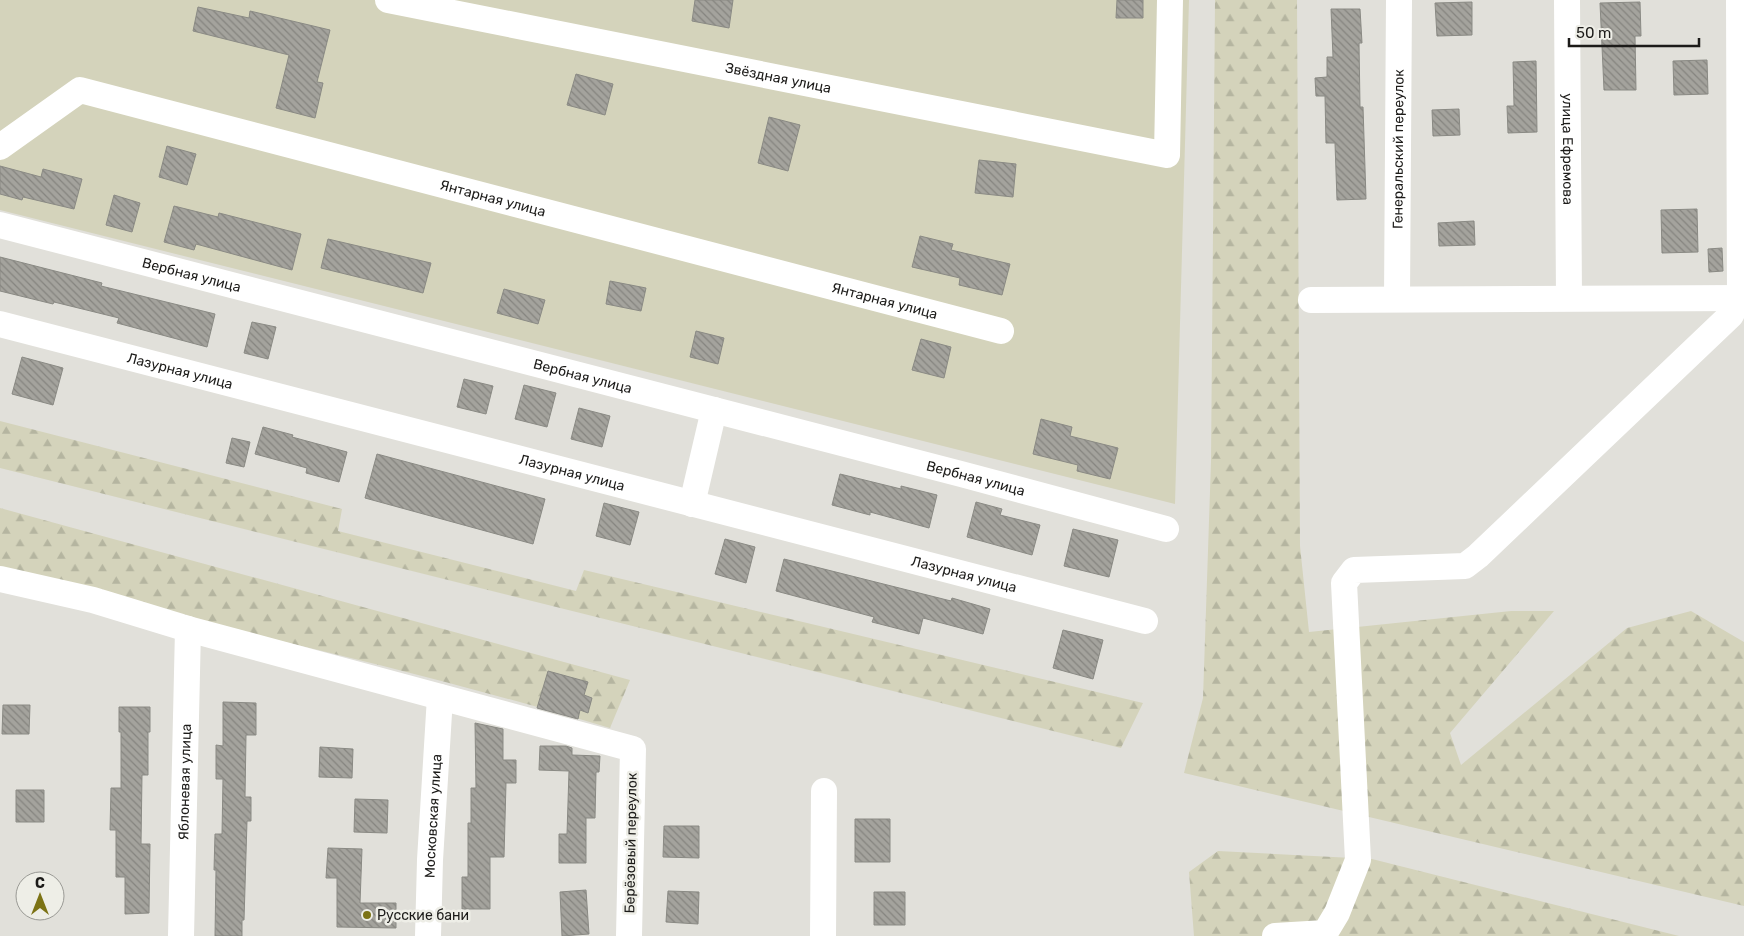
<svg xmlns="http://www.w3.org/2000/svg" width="1744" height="936" viewBox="0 0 1744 936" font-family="Rubik,sans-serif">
	<defs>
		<pattern id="forest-firs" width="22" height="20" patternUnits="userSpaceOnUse" patternTransform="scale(1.25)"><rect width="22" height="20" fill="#d4d3bb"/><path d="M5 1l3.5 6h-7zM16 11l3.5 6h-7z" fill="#b5b5a0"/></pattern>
		<pattern id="building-back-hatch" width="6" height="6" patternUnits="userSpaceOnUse" patternTransform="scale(1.25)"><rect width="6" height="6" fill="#a4a39d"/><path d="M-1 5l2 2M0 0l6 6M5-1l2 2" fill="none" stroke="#85847f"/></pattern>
	</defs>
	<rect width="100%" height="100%" fill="#e1e0da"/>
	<path fill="#d4d3bb" d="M 0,0 L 1189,0 L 1175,504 L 0,210 Z"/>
	<path fill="url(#forest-firs)" d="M 1215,0 L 1297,0 L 1300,546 L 1309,632 L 1511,611 L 1554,611 L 1450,733 L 1461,765 L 1627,628 L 1691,611 L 1744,642 L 1744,906 L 1184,773 L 1203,698 L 1211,462 Z
		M 0,421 L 342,509 L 338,531 L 576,591 L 584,570 L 1143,703 L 1121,748 L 0,468 Z
		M 0,508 L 630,680 L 610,728 C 409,668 204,623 0,577 Z
		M 1218,851 L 1372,859 L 1679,936 L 1194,936 L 1189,872 Z"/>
	<path fill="url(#building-back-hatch)" stroke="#8a8a84" d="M 695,0 L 733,0 L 729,28 L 692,21 Z
		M 1117,0 L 1143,0 L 1143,18 L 1116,18 Z
		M 1472,2 L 1472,35 L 1437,36 L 1435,3 Z
		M 1640,2 L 1641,36 L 1635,36 L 1636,90 L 1604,90 L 1600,3 Z
		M 198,7 L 249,18 L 250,11 L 330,30 L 317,82 L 323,83 L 315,118 L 276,108 L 289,55 L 193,31 Z
		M 1331,9 L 1360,9 L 1362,43 L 1359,43 L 1360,107 L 1363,107 L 1366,199 L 1337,200 L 1335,143 L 1326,143 L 1325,96 L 1316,96 L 1315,78 L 1327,77 L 1327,57 L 1333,57 Z
		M 1707,60 L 1708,94 L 1674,95 L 1673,61 Z
		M 1536,61 L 1537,132 L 1508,133 L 1507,106 L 1514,106 L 1513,62 Z
		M 576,74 L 613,84 L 605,115 L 567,105 Z
		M 1459,109 L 1460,135 L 1433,136 L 1432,110 Z
		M 769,117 L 800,125 L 788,171 L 758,163 Z
		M 167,146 L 196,154 L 187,185 L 159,177 Z
		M 979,160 L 1016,164 L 1013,197 L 975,193 Z
		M 0,166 L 41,177 L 43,169 L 82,179 L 74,209 L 23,197 L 22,200 L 0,194 Z
		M 114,195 L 140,203 L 132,232 L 106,225 Z
		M 174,206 L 218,217 L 219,213 L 301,234 L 292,270 L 196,244 L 194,250 L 164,242 Z
		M 1697,209 L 1698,252 L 1662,253 L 1661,210 Z
		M 1474,221 L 1475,245 L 1439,246 L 1438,223 Z
		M 920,236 L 953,244 L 951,250 L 1010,264 L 1002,295 L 959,285 L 960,278 L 912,267 Z
		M 328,239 L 431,263 L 423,293 L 321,268 Z
		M 1722,248 L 1723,271 L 1709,272 L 1708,249 Z
		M 0,257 L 102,283 L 101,286 L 215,314 L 207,347 L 117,323 L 119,318 L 54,302 L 53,304 L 0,291 Z
		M 610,281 L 646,288 L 641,311 L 606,304 Z
		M 504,289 L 545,300 L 538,324 L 497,313 Z
		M 252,322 L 276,327 L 268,359 L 244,353 Z
		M 696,331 L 724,338 L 718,364 L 690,357 Z
		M 921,339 L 951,347 L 944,378 L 912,370 Z
		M 22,357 L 63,368 L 53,405 L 12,394 Z
		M 464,379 L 493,386 L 486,414 L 457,407 Z
		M 524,385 L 556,393 L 547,427 L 515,419 Z
		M 579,408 L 610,416 L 602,447 L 571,439 Z
		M 1041,419 L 1072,427 L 1070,436 L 1118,448 L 1110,479 L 1077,471 L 1078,465 L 1033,454 Z
		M 263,427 L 293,435 L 292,437 L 347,452 L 339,482 L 306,473 L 307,468 L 255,454 Z
		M 232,438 L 250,442 L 244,467 L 226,463 Z
		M 377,454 L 545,499 L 533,544 L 365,498 Z
		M 840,474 L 901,489 L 901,486 L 937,495 L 929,528 L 870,512 L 870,515 L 832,505 Z
		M 976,502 L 1002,509 L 1000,515 L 1040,525 L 1032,555 L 967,537 Z
		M 604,503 L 639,512 L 630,545 L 596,536 Z
		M 1073,529 L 1118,540 L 1109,577 L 1064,566 Z
		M 725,539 L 755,547 L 746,583 L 715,574 Z
		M 784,559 L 951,601 L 952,598 L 990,609 L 983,634 L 923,618 L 919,634 L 872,622 L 874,617 L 776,591 Z
		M 1063,630 L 1103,640 L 1093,679 L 1053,668 Z
		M 548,671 L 588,682 L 584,695 L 592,698 L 588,713 L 580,710 L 578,719 L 537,708 Z
		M 223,702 L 256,703 L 256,735 L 246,735 L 245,797 L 251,797 L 251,821 L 247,821 L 244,920 L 242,920 L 242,936 L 215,936 L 216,870 L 214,870 L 215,834 L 222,834 L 223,779 L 216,779 L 216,745 L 223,746 Z
		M 3,705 L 30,705 L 29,734 L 2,734 Z
		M 119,707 L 150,707 L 150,732 L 148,732 L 148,775 L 142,775 L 141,844 L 150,844 L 149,913 L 125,914 L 125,877 L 116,877 L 116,830 L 110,830 L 111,788 L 121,788 L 121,732 L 119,732 Z
		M 475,723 L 503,729 L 503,760 L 516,760 L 516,783 L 506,783 L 504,857 L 490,857 L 490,909 L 462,909 L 462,877 L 468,877 L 468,823 L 471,823 L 471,788 L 476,788 Z
		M 540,746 L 566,746 L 572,748 L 572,755 L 600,756 L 599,772 L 596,772 L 595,818 L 586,818 L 586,863 L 559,863 L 559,834 L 567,834 L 569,771 L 539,770 Z
		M 320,747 L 353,749 L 352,778 L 319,777 Z
		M 16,790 L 44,790 L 44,822 L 16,822 Z
		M 355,799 L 388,800 L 387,833 L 354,832 Z
		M 855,819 L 890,819 L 890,862 L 855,862 Z
		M 664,826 L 699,826 L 699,858 L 663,857 Z
		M 328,848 L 362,849 L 360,903 L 396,903 L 396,928 L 337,927 L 337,878 L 326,878 Z
		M 586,890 L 589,934 L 562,936 L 560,892 Z
		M 668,891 L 699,892 L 698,924 L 666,922 Z
		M 874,892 L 905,892 L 905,925 L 874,925 Z"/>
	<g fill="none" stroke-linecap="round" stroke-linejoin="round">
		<g stroke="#fff" stroke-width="26">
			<path id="s1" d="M 388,0 L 1167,155 L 1170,0"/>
			<path id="s2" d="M 1567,0 L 1569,298"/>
			<path id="s3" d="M 0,147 L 80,90 L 1001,331"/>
			<path id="s4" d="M 0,225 L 961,474 L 1166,529"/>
			<path id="s5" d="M 1397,299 L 1399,0"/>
			<path d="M 1311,300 L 1744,298"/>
			<path id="s6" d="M 0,324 L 1145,621"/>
			<path d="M 692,504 L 714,410"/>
			<path d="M 0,579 L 93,600 L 188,629 L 633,749 L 629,936"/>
			<path id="s7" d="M 181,936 L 188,629"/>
			<path id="s8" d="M 428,936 L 430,860 L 440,697"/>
			<path d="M 823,936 L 824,791"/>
			<path d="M 1275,936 L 1325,933 L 1337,913 L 1358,860 L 1344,583 L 1354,570 L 1465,566 L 1478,556 L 1731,315 L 1740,297 L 1739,0"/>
		</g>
	</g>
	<circle fill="#7c7315" stroke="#eeeee7" stroke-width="2" cx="367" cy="915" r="5"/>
	<g text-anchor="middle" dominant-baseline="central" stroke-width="5" stroke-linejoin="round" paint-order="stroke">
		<g font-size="14" fill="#1c1b19" stroke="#eeeee7">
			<text stroke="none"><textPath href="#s1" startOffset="398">Звёздная улица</textPath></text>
			<text stroke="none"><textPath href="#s2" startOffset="149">улица Ефремова</textPath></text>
			<text stroke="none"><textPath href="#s5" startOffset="150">Генеральский переулок</textPath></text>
			<text stroke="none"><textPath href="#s3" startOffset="525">Янтарная улица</textPath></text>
			<text stroke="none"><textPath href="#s4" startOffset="198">Вербная улица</textPath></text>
			<text stroke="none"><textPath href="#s3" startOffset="930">Янтарная улица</textPath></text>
			<text stroke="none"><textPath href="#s6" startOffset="186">Лазурная улица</textPath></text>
			<text stroke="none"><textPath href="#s4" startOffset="602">Вербная улица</textPath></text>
			<text stroke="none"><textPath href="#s6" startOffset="591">Лазурная улица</textPath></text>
			<text stroke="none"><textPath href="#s4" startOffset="1008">Вербная улица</textPath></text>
			<text stroke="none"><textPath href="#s6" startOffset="996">Лазурная улица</textPath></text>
			<text stroke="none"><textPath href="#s7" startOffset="154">Яблоневая улица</textPath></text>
			<text stroke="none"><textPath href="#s8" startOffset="120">Московская улица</textPath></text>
			<text transform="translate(631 843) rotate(-89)">Берёзовый переулок</text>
		</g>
		<g font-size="14" fill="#1c1b19" stroke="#eeeee7" text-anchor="start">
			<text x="377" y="915">Русские бани</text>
		</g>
	</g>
	<g transform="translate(40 896)"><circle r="24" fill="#eeeee7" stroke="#9a9a95"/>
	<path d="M0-4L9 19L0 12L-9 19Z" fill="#7c7315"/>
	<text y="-8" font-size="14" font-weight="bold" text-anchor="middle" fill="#1c1b19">С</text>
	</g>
	<path d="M1569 38v8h130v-8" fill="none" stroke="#1c1b19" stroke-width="2.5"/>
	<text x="1576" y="38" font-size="15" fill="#1c1b19" stroke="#eeeee7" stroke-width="4" paint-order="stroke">50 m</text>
</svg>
